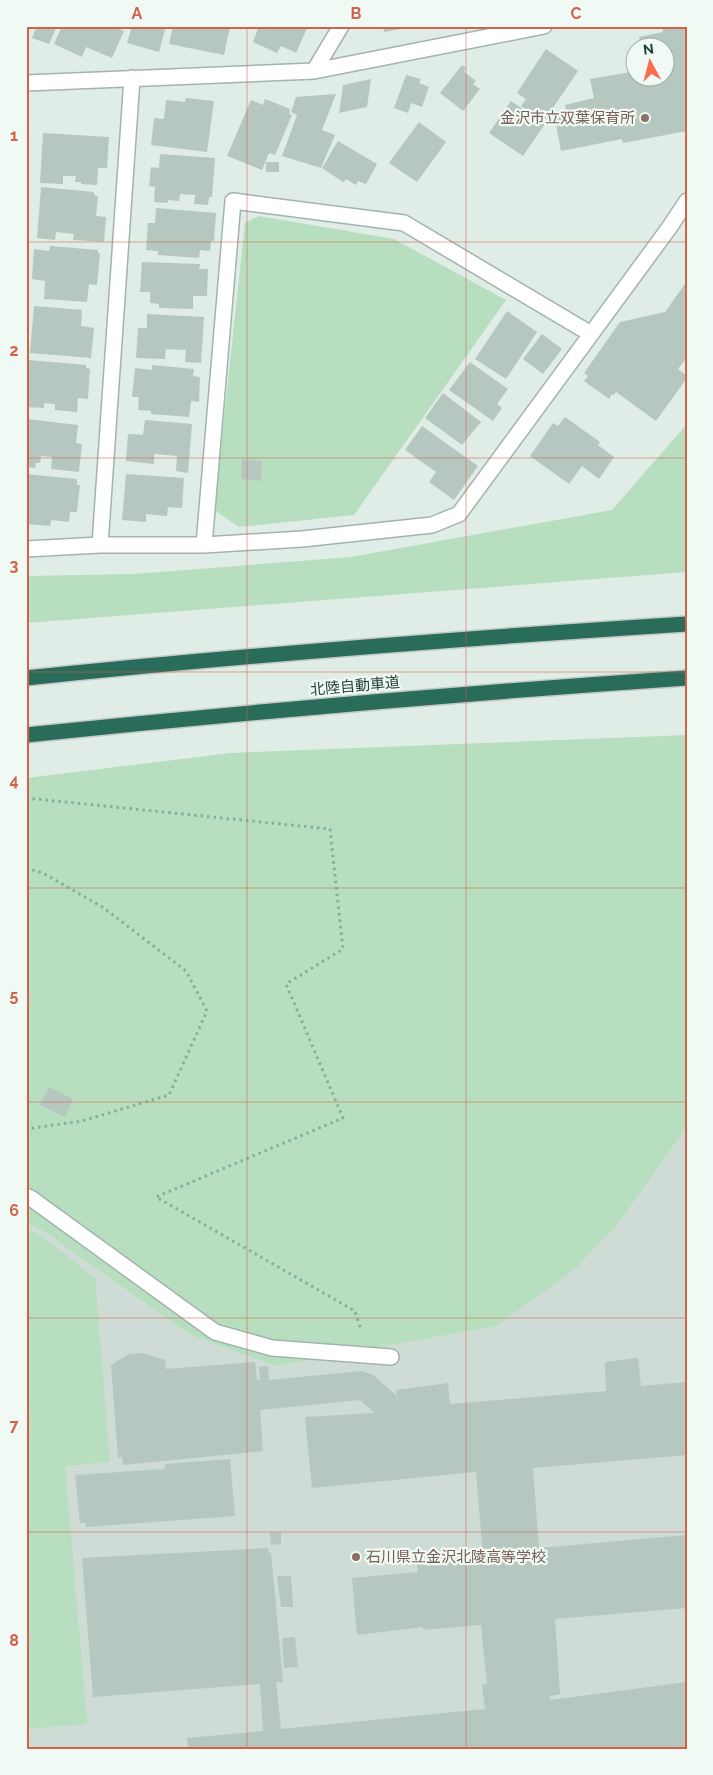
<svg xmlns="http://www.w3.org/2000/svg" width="713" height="1775" viewBox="0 0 713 1775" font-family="Raleway,'Noto Sans JP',sans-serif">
	<rect width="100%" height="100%" fill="#e0ece6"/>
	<path fill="#cedcd5" d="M 687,1127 L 687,1749 L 26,1749 L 26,1222 L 43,1231 L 190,1335 L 276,1366 L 496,1326 L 618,1224 Z"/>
	<path fill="#b7dfbf" d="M 259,216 L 394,239 L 506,300 L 354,515 L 239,527 L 214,510 L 245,223 Z
		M 687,424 L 687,572 L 26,623 L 26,576 L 134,574 L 351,557 L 612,510 Z
		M 687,735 L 687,1127 L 618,1224 L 574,1270 L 496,1326 L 276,1366 L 190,1335 L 43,1231 L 26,1222 L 26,778 L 231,753 Z
		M 26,1228 L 40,1235 L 95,1278 L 110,1462 L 65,1466 L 87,1724 L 26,1729 Z"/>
	<path fill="#b5c7bf" d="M 37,26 L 57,26 L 49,44 L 32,38 Z
		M 62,26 L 113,26 L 124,31 L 112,58 L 86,47 L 82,57 L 54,44 Z
		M 132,26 L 166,26 L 159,52 L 127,43 Z
		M 173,26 L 230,27 L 224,55 L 169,44 Z
		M 259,26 L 308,26 L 296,53 L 281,46 L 277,53 L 253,42 Z
		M 383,26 L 411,26 L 411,27 L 384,32 Z
		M 662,26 L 687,26 L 687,131 L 623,143 L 622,139 L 561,151 L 555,118 L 567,116 L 565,105 L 594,98 L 590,79 L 636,71 L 636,78 L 666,78 L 666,48 L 641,48 L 639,37 L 663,32 Z
		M 546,49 L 578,71 L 544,121 L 521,106 L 526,99 L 517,93 Z
		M 462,65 L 466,68 L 464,72 L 476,81 L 473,84 L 480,89 L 463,111 L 440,93 Z
		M 406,75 L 421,79 L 419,83 L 429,87 L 422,107 L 411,103 L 408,113 L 394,108 Z
		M 371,79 L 367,107 L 339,113 L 343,85 Z
		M 336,94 L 322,130 L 335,135 L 321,168 L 282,156 L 297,115 L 291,112 L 296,97 Z
		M 186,98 L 214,101 L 207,152 L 151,145 L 154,118 L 164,119 L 166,100 L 185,102 Z
		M 265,99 L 290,109 L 289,114 L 292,115 L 275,155 L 269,153 L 262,170 L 227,156 L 251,100 L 263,105 Z
		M 511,101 L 545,124 L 523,156 L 489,133 Z
		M 26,116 L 29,117 L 28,190 L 26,190 Z
		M 419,122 L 446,142 L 417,182 L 389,163 Z
		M 43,133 L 109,137 L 107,168 L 98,168 L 97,185 L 81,184 L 81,182 L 75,182 L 76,176 L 63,176 L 63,184 L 40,183 Z
		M 338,141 L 377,164 L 366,184 L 358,181 L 356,185 L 346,179 L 343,182 L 322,168 Z
		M 160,154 L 215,158 L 212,197 L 209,197 L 208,205 L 194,204 L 195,195 L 180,194 L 179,201 L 168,200 L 168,203 L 154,202 L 155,187 L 149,186 L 151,167 L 159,168 Z
		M 266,162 L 279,162 L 279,172 L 266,172 Z
		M 41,187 L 94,192 L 94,195 L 98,196 L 96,216 L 106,217 L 104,242 L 73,240 L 74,234 L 56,232 L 55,240 L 37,238 Z
		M 156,208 L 216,213 L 214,241 L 211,241 L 210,251 L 200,250 L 199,258 L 158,255 L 158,251 L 146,250 L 148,223 L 155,223 Z
		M 50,246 L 98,250 L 98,253 L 100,253 L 97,285 L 89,284 L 87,302 L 44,299 L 45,281 L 32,279 L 34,249 L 49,251 Z
		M 142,262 L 200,264 L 199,269 L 208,269 L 207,296 L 193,296 L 193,309 L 159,308 L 159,304 L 150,303 L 150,292 L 140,292 Z
		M 687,281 L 687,357 L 678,369 L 687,376 L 687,378 L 656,421 L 616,392 L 614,395 L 612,394 L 609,399 L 584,381 L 588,376 L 584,373 L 620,322 L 665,312 Z
		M 34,306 L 82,310 L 81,326 L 94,328 L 91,358 L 30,353 Z
		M 507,311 L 537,332 L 506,379 L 475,359 Z
		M 147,314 L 204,317 L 201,363 L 185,362 L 186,350 L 166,349 L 165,359 L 136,358 L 138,328 L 147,328 Z
		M 542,334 L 562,349 L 543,374 L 523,359 Z
		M 29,360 L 86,365 L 86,368 L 90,369 L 88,399 L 78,398 L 77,412 L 55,410 L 55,404 L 44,403 L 44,408 L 26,407 Z
		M 470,362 L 508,389 L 497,404 L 502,408 L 493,421 L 449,390 Z
		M 152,365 L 194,369 L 193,376 L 200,377 L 199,402 L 191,401 L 189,417 L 151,414 L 151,411 L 138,410 L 139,397 L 132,397 L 135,368 L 152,370 Z
		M 443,393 L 481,422 L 462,445 L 425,418 Z
		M 565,417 L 600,442 L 598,445 L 614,457 L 599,479 L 582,466 L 569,484 L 530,456 L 553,423 L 558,426 Z
		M 26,419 L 78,425 L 76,443 L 82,444 L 79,472 L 51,469 L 52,457 L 41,456 L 40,463 L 36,463 L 35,468 L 26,467 Z
		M 145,420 L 192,424 L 188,473 L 176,471 L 177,456 L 154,454 L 154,464 L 126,461 L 128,434 L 143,435 Z
		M 422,426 L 478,466 L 454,500 L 429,482 L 436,472 L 405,450 Z
		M 242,459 L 262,461 L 261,481 L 241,479 Z
		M 26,474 L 77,479 L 77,485 L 80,485 L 77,512 L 70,512 L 69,522 L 51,520 L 50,526 L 26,524 Z
		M 126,474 L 184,478 L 182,508 L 168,507 L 167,516 L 146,514 L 146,522 L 122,520 Z
		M 49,1087 L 73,1099 L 65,1117 L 40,1105 Z
		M 142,1353 L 165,1360 L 166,1369 L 255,1362 L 257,1380 L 260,1380 L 259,1367 L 268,1366 L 269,1380 L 362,1371 L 373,1375 L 396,1395 L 398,1407 L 396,1390 L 448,1383 L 450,1404 L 606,1391 L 605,1362 L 638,1358 L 641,1386 L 687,1382 L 687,1455 L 533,1468 L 539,1548 L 687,1535 L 687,1608 L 555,1619 L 560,1694 L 550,1696 L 550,1700 L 687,1682 L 687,1749 L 188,1749 L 187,1738 L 263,1731 L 260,1684 L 93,1697 L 82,1558 L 268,1548 L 269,1553 L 271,1552 L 283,1682 L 276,1682 L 281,1729 L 485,1709 L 482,1685 L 487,1684 L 481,1625 L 423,1630 L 423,1627 L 357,1635 L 352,1578 L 418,1572 L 416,1562 L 483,1557 L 476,1472 L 312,1488 L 305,1417 L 375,1413 L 360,1400 L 260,1410 L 263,1451 L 123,1465 L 122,1457 L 118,1458 L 111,1365 L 129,1354 Z
		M 230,1459 L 235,1516 L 86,1527 L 86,1523 L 80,1523 L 75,1475 L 165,1469 L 165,1464 Z
		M 281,1532 L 281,1544 L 271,1545 L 270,1533 Z
		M 277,1576 L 291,1576 L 293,1607 L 281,1607 Z
		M 295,1637 L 298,1667 L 284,1668 L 282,1638 Z"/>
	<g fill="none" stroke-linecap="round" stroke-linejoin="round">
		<g stroke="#a2b4ad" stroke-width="18">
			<path id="street" d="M 314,71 L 341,26
				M 26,83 L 314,71 L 544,26
				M 100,545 L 132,78
				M 204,545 L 233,201 L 404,223 L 591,334
				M 26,549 L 100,545 L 204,545 L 302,539 L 432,525 L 459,514 L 669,228 L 687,201
				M 26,1196 L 32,1199 L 215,1332 L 272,1348 L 391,1357"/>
		</g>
		<g stroke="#c0c9c6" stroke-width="18">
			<path id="highway" d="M 26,678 C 246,655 466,638 687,624
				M 26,735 C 246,712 466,693 687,678"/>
		</g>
		<path stroke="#7eb29e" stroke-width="3" stroke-dasharray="2.5 4" stroke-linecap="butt" d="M 26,798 L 330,829 L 343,949 L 286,984 L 343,1118 L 156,1197 L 355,1311 L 361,1330
			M 26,868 L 43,873 L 104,908 L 186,971 L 207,1011 L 169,1095 L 82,1121 L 26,1129"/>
		<use href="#street" stroke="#fff" stroke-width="15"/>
		<use href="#highway" stroke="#296c5a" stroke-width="15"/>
	</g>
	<path fill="none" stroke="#d06349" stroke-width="1" stroke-opacity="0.55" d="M 247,26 L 247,1749M 466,26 L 466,1749M 26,242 L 687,242M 26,458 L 687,458M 26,672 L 687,672M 26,888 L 687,888M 26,1102 L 687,1102M 26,1318 L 687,1318M 26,1532 L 687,1532"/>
	<g fill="#8d6e63" stroke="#f1f9f4" stroke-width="2">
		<circle cx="645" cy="118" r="5"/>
		<circle cx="356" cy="1557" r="5"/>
	</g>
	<g text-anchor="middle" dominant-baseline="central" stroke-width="4.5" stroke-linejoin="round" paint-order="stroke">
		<g font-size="15" fill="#785e54" stroke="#f1f9f4" text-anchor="end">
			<text x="635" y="118">金沢市立双葉保育所</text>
			<text x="366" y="1557" text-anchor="start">石川県立金沢北陵高等学校</text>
		</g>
		<g font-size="15" fill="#1f3e33" stroke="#f1f9f4">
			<text transform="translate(355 686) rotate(-5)">北陸自動車道</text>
		</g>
	</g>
	<rect width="713" height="1775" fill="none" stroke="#f1f9f4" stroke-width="55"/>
	<g transform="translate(650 62) rotate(353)"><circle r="24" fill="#f1f9f4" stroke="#9daea7"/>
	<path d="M0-4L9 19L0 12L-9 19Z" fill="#fc6c4e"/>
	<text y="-8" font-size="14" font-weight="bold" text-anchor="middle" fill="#1f3e33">N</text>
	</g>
	<rect x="28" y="28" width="658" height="1720" fill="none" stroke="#d06349" stroke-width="2"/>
	<g font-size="16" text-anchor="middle" font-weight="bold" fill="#d06349">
		<text x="137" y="19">A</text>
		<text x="356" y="19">B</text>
		<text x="576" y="19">C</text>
		<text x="14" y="141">1</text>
		<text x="14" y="356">2</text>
		<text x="14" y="571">3</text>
		<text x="14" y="786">4</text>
		<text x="14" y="1001">5</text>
		<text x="14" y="1216">6</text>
		<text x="14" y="1431">7</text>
		<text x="14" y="1646">8</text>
	</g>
</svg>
